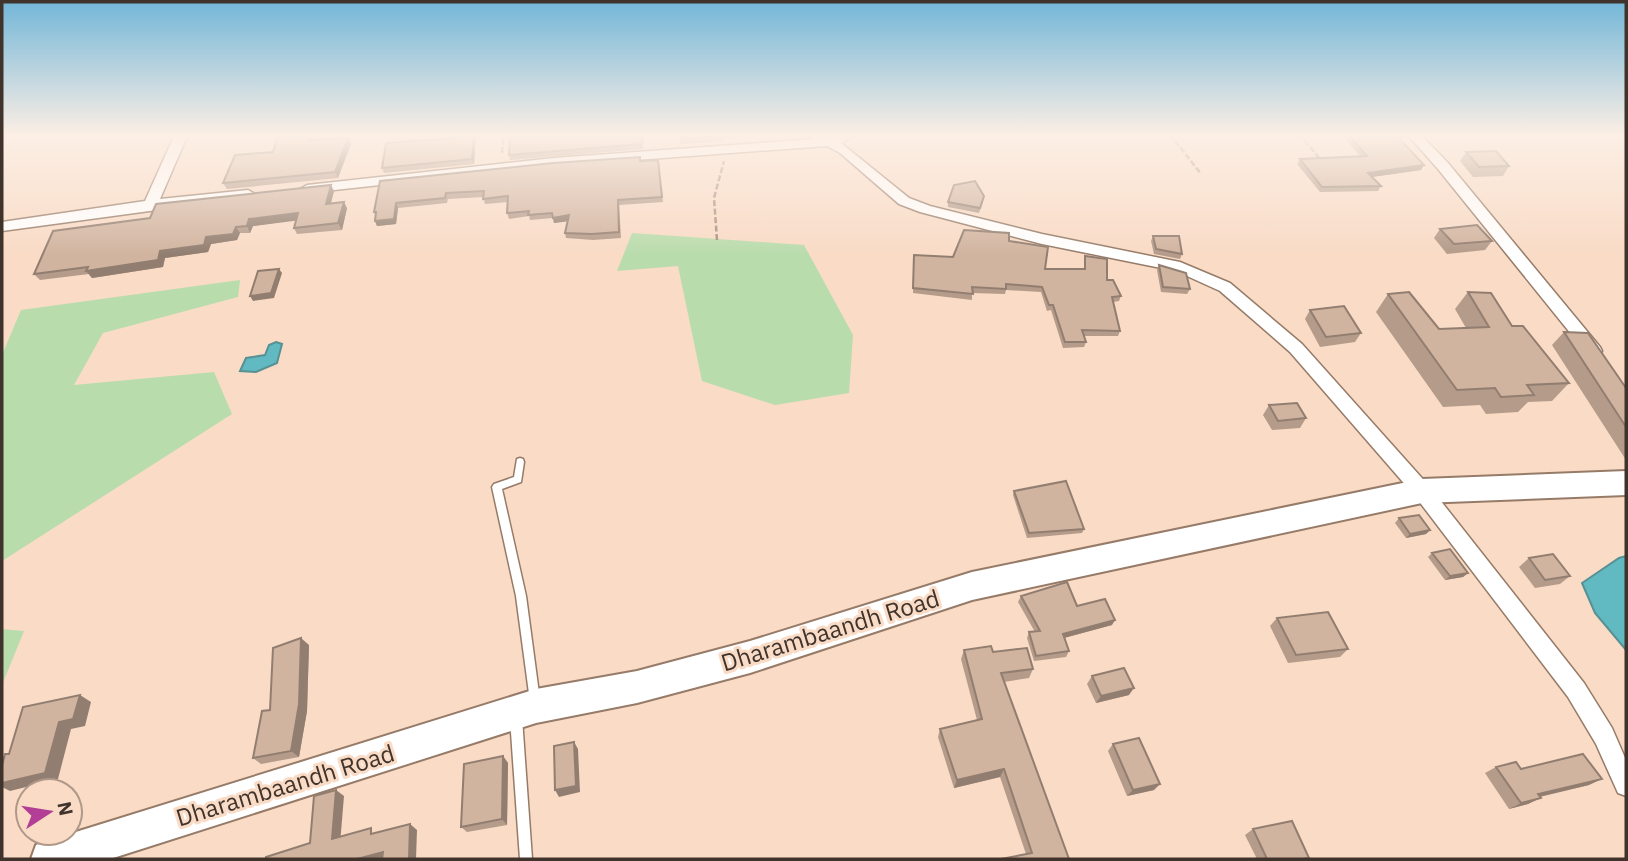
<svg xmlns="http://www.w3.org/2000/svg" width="1628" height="861" viewBox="0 0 1628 861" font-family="'IBM Plex Sans',sans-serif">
	<rect width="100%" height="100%" fill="#f9dbc6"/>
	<path fill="#b9dcac" d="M 632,233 L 804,245 L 853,335 L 849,393 L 775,405 L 702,381 L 678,266 L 617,271 Z
		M 240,280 L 238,297 L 103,333 L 74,385 L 214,372 L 232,414 L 2,561 L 2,355 L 21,310 Z
		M 2,629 L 24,631 L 2,685 Z"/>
	<path fill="#61b9c1" stroke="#579194" stroke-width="2" d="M 276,342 L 282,344 L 277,363 L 256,372 L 240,371 L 246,358 L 265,355 L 269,345 Z
		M 1626,556 L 1626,650 L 1595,613 L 1582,583 L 1619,558 Z"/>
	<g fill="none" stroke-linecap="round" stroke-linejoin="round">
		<g stroke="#967b68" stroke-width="3">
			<path id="service" d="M 520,458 L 523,459 L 524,462 L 521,482 L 502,489 L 526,596 L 540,701 L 539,705 L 535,706 L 531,705 L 530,701 L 516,596 L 492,487 L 494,484 L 514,477 L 517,459 Z
				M 516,713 L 520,714 L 522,718 L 532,859 L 520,859 L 510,718 L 512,714 Z"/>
		</g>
		<g stroke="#967b68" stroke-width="3">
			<path id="minor" d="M 175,134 L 188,134 L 160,199 L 248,190 L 255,194 L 253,197 L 2,231 L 2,222 L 145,201 Z
				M 807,134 L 824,134 L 831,138 L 839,134 L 856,134 L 841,143 L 909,198 L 930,206 L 1042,234 L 1180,262 L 1230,283 L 1302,344 L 1429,486 L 1584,683 L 1612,728 L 1626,760 L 1626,796 L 1618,793 L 1596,744 L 1568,697 L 1415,496 L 1290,352 L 1220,291 L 1176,271 L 1042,244 L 920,212 L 899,204 L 840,153 L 827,146 L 554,166 L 307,193 L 300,189 L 307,185 L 554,158 L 814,139 Z
				M 1407,134 L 1420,134 L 1448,163 L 1600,347 L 1602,351 L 1600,355 L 1588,355 L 1438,169 Z"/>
		</g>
		<g stroke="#967b68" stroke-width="4">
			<path id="primary" d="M 1626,471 L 1626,495 L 1422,503 L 972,600 L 750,673 L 637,703 L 536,723 L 110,859 L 31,859 L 36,845 L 50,840 L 536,689 L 637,671 L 750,641 L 972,572 L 1422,479 Z"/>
		</g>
		<path stroke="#a69081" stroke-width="2.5" stroke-dasharray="6 2.5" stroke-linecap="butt" d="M 1170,134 L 1201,174
			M 1299,134 L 1320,159
			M 502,153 L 504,134
			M 717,240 L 714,198 L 724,161"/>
		<use href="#service" fill="#fff" fill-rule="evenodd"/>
		<use href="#minor" fill="#fff" fill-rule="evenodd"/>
		<use href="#primary" fill="#fff" fill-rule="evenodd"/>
	</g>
	<path fill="#b49b8a" d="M 456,134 L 476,134 L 474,164 L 384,173 L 382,168 L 455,138 Z
		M 644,134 L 643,149 L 510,160 L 509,155 Z
		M 679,134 L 750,134 L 750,136 L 724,138 L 724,141 L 681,144 Z
		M 1341,134 L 1410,134 L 1407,138 L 1399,139 L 1424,165 L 1421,170 L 1372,177 L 1381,186 L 1378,191 L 1320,192 L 1297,164 L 1300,159 L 1360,156 Z
		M 348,138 L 351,144 L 338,178 L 227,189 L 223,183 L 273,152 L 313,139 Z
		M 1466,152 L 1509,166 L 1503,176 L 1473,177 L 1460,161 Z
		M 658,160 L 663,202 L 619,205 L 621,238 L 593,240 L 566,238 L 565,233 L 567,221 L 554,223 L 553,218 L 530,220 L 529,216 L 509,219 L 507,213 L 508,202 L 485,204 L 483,197 L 448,199 L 447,203 L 398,208 L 396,224 L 377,226 L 375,221 L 376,217 L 374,212 L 380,181 Z
		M 334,191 L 331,203 L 347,208 L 342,230 L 297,234 L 294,228 L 296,220 L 253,226 L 250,233 L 240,233 L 237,240 L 211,244 L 208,252 L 165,258 L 163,267 L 92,278 L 89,274 L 40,280 L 34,274 Z
		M 983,201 L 979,213 L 948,207 L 948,202 Z
		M 1440,229 L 1492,241 L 1485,250 L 1447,254 L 1434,238 Z
		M 1153,236 L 1182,254 L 1180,259 L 1154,254 L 1151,241 Z
		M 1009,241 L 1045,269 L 1084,269 L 1084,261 L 1085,256 L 1121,296 L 1119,301 L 1113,302 L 1120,331 L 1118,336 L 1084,336 L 1086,342 L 1084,347 L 1063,348 L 1051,310 L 1047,311 L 1041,292 L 1006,290 L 1005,294 L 972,293 L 972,300 L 913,293 L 914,255 L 953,257 Z
		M 1159,265 L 1190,289 L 1187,294 L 1161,292 L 1157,270 Z
		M 1468,292 L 1512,326 L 1569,383 L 1552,401 L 1528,402 L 1518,412 L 1486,414 L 1480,405 L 1443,407 L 1376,312 L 1388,294 L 1439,329 L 1466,328 L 1455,309 Z
		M 1310,310 L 1361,333 L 1355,342 L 1320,347 L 1305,319 Z
		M 1564,332 L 1626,388 L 1626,460 L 1552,345 Z
		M 1269,405 L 1306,418 L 1300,428 L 1272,430 L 1263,415 Z
		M 1014,491 L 1084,529 L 1082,533 L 1027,538 L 1013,495 Z
		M 1399,518 L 1430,530 L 1426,534 L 1406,538 L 1395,523 Z
		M 1432,553 L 1468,573 L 1463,577 L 1445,580 L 1428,557 Z
		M 1529,558 L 1570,576 L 1560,584 L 1535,588 L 1519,567 Z
		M 1021,596 L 1077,606 L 1112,625 L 1064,638 L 1069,651 L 1066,657 L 1034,661 L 1027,638 L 1029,632 L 1035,632 L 1018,602 Z
		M 1277,618 L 1348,649 L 1340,657 L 1288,663 L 1270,626 Z
		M 309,645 L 307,711 L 299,757 L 261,764 L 253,758 L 270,710 Z
		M 964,650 L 993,652 L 1033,669 L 1029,678 L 1004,682 L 1069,859 L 1026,854 L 1000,777 L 954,788 L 938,737 L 940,729 L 977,720 L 961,659 Z
		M 1092,676 L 1129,695 L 1096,703 L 1087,684 Z
		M 1113,744 L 1154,790 L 1127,796 L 1108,751 Z
		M 503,756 L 508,763 L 507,825 L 467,832 L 461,827 Z
		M 1496,767 L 1521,769 L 1589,785 L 1540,797 L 1528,804 L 1509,809 L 1485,773 Z
		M 1253,829 L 1309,858 L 1307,859 L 1257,859 L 1245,835 Z"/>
	<path fill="#927e70" d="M 310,134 L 314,134 L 312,146 L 309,140 Z
		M 474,134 L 476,134 L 474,164 L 472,159 Z
		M 348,138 L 351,144 L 338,178 L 335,172 Z
		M 1424,165 L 1421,170 L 1365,178 L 1368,173 Z
		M 331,185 L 334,191 L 329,210 L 326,204 Z
		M 344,202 L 347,208 L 342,230 L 338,223 Z
		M 396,203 L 398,208 L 396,224 L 377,226 L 375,221 Z
		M 298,213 L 301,220 L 253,226 L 250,233 L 247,226 L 249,219 Z
		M 569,215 L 570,221 L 554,223 L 553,218 Z
		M 236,227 L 240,233 L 237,240 L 211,244 L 208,252 L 165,258 L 163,267 L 92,278 L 86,271 L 160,251 Z
		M 279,269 L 282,273 L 274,298 L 253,301 L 250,296 Z
		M 1430,530 L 1426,534 L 1406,538 L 1410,534 Z
		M 1468,573 L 1463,577 L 1445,580 L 1450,576 Z
		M 1115,620 L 1112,625 L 1060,639 L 1063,634 Z
		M 301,638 L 309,645 L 307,711 L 299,757 L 291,751 Z
		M 1134,688 L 1129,695 L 1096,703 L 1101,696 Z
		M 80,695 L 91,702 L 85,726 L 71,729 L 58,779 L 10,791 L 2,787 L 2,783 Z
		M 574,742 L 578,749 L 580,792 L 559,797 L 555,790 Z
		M 503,756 L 508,763 L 507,825 L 502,819 Z
		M 1004,769 L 1000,777 L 954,788 L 957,780 Z
		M 1602,779 L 1589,785 L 1525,800 L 1538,794 Z
		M 1160,784 L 1154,790 L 1127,796 L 1133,790 Z
		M 336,790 L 344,796 L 340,844 L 332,839 Z
		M 1541,798 L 1528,804 L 1509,809 L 1521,803 Z
		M 410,824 L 417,830 L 416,859 L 409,859 Z
		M 383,852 L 382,859 L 357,859 Z"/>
	<path fill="#d1b4a0" stroke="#927e70" stroke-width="2" d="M 278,134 L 310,134 L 309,140 L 348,138 L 335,172 L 223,183 L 235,155 L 273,152 Z
		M 456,134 L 474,134 L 472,159 L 382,168 L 386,143 L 455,138 Z
		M 510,134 L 643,134 L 642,144 L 509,155 Z
		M 679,134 L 724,134 L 724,135 L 680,138 Z
		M 1348,134 L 1395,134 L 1424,165 L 1368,173 L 1381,186 L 1322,187 L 1300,159 L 1367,156 Z
		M 1496,151 L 1509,166 L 1479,167 L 1466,152 Z
		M 640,157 L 640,161 L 658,160 L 662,197 L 618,200 L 619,232 L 592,234 L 565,233 L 569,215 L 553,218 L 552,213 L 528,215 L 529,211 L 507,213 L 508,196 L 483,199 L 484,191 L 446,193 L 445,198 L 396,203 L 394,219 L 375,221 L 376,212 L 374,212 L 380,181 L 553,163 Z
		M 975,181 L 984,196 L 980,208 L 948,202 L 954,185 Z
		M 331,185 L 326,204 L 344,202 L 338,223 L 294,228 L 298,213 L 249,219 L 247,226 L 236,227 L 233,234 L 206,237 L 204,245 L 160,251 L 158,260 L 86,271 L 88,267 L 34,274 L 53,231 L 150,218 L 156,204 Z
		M 1477,225 L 1492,241 L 1454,244 L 1440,229 Z
		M 964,230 L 1009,233 L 1009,241 L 1048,247 L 1045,269 L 1085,269 L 1085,256 L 1107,259 L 1107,280 L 1113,280 L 1121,296 L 1112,297 L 1120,331 L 1082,330 L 1086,342 L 1065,342 L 1053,305 L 1049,305 L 1042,287 L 1006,284 L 1006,289 L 972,287 L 973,294 L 913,288 L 914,255 L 953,257 Z
		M 1153,236 L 1179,236 L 1182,254 L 1156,249 Z
		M 1159,265 L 1186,273 L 1190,289 L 1163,287 Z
		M 279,269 L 271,293 L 250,296 L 258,271 Z
		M 1409,292 L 1439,329 L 1489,327 L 1468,292 L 1491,293 L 1512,326 L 1523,326 L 1569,383 L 1527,385 L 1534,395 L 1501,397 L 1495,388 L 1457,390 L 1388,294 Z
		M 1344,306 L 1361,333 L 1326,337 L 1310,310 Z
		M 1564,332 L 1588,333 L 1626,388 L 1626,427 Z
		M 1297,403 L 1306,418 L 1278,421 L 1269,405 Z
		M 1066,481 L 1084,529 L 1029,533 L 1014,491 Z
		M 1419,515 L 1430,530 L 1410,534 L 1399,518 Z
		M 1450,549 L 1468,573 L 1450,576 L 1432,553 Z
		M 1553,554 L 1570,576 L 1545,580 L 1529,558 Z
		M 1067,582 L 1077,606 L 1105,599 L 1115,620 L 1063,634 L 1069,651 L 1036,656 L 1029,632 L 1040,631 L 1021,596 Z
		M 1328,612 L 1348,649 L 1296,655 L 1277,618 Z
		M 301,638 L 299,704 L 291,751 L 253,758 L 262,711 L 270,710 L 273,648 Z
		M 991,646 L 993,652 L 1027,648 L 1033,669 L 1001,673 L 1069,859 L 1001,859 L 1032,853 L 1004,769 L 957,780 L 940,729 L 982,719 L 964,650 Z
		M 1124,668 L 1134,688 L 1101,696 L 1092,676 Z
		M 80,695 L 73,719 L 59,722 L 45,773 L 2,783 L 2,766 L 5,754 L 9,754 L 23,707 Z
		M 1139,738 L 1160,784 L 1133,790 L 1113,744 Z
		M 574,742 L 576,786 L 555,790 L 554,746 Z
		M 1583,754 L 1602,779 L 1538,794 L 1541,798 L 1521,803 L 1496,767 L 1516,762 L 1521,769 Z
		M 503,756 L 502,819 L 461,827 L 464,764 Z
		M 336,790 L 332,839 L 371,828 L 371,834 L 410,824 L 409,859 L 382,859 L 383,852 L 357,859 L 266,859 L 266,857 L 310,843 L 314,796 Z
		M 1292,821 L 1309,858 L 1303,859 L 1267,859 L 1253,829 Z"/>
	<linearGradient id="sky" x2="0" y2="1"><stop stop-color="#72b6d8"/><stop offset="0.53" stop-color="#fcefe5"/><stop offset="1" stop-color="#fcefe5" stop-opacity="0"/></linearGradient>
	<rect width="1628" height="255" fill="url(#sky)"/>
	<g text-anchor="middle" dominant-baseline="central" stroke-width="6" stroke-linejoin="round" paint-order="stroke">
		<g font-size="24" fill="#3f332b" stroke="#f9dbc6">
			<text transform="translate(830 630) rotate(-17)">Dharambaandh Road</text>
			<text transform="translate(285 785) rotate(-17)">Dharambaandh Road</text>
		</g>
	</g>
	<rect width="1628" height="861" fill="none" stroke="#3f332b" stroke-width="7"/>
	<g transform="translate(49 812) rotate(78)"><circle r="33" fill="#f9dbc6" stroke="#af9888" stroke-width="2"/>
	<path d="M0-5L12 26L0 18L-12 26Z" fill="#b33e95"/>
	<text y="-10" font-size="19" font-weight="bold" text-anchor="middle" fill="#3f332b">N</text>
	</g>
</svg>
